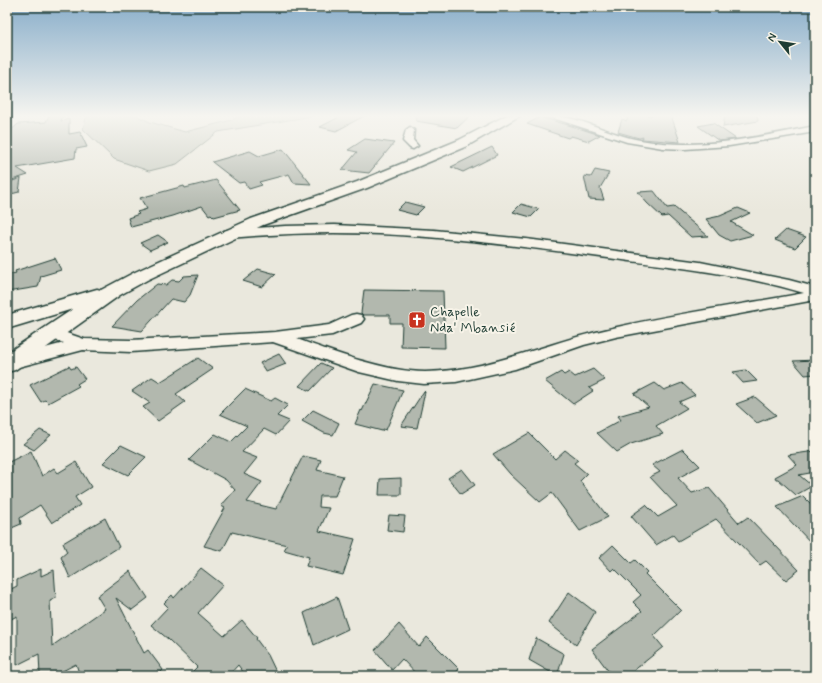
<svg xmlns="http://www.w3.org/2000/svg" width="822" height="683" viewBox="0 0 822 683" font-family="Mynerve,sans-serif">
	<rect width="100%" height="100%" fill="#eae8dd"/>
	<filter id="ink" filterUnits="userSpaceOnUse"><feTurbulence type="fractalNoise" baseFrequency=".025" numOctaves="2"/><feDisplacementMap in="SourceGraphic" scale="8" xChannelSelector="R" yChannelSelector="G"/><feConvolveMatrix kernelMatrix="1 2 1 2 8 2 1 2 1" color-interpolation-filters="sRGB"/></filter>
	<g filter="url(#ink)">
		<path fill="#c8ccc1" stroke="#74847a" d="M 91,115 L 135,115 L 150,122 L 185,132 L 232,120 L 242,115 L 318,115 L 218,132 L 177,164 L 149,171 L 114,159 L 83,129 L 86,118 Z"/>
		<path fill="#b2b8ae" stroke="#1f3d34" d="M 49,115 L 63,115 L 61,121 L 69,119 L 69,134 L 80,132 L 87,147 L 76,149 L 75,158 L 17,168 L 28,175 L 12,180 L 7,176 L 7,134 L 18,124 L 46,122 Z
			M 343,115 L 366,115 L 336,131 L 320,127 Z
			M 416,115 L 471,115 L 457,128 L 416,121 Z
			M 628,115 L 671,115 L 680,142 L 642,139 L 643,137 L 639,138 L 618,132 L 622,119 L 627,121 Z
			M 725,115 L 757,115 L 758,121 L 723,127 Z
			M 540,117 L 575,127 L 600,135 L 589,141 L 571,136 L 568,138 L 527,124 Z
			M 713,123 L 736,139 L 719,141 L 698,126 Z
			M 365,139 L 394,143 L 369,173 L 342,170 L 357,152 L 348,150 Z
			M 492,147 L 497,155 L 463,172 L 451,167 Z
			M 283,149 L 311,184 L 294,183 L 289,174 L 259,182 L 262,185 L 249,189 L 244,182 L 239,183 L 212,162 L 250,151 L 259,156 Z
			M 595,170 L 609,173 L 600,188 L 604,200 L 589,199 L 584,176 L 591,177 Z
			M 21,178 L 19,192 L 7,195 L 7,183 Z
			M 216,180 L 240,210 L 214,217 L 211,214 L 209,215 L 202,206 L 173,216 L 131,227 L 128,218 L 139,214 L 137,212 L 147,209 L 140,198 L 184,186 L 185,188 Z
			M 654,191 L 667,208 L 674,207 L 708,236 L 691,237 L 668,216 L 662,217 L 647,203 L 638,192 Z
			M 405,202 L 424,207 L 416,215 L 397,210 Z
			M 521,204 L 539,209 L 531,217 L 513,212 Z
			M 738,208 L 750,213 L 731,222 L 753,235 L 730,241 L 719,235 L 706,219 L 720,216 Z
			M 786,230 L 806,237 L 795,248 L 775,240 Z
			M 158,235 L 168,242 L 150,250 L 140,243 Z
			M 55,258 L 61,270 L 41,276 L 38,287 L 7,292 L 7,275 L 16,273 L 15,271 Z
			M 258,269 L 276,274 L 262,287 L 243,281 Z
			M 198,275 L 190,295 L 184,302 L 171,299 L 142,331 L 112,326 L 137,300 L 157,284 L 166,285 L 172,280 L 179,281 L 184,276 Z
			M 364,290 L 443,291 L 445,348 L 401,347 L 402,323 L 390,323 L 390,315 L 363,315 L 361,313 Z
			M 279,354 L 286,364 L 266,372 L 260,363 Z
			M 198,358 L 213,369 L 176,394 L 185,402 L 158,421 L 143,407 L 150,403 L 132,391 L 152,377 L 160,382 Z
			M 815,360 L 815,374 L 805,375 L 793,361 Z
			M 321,363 L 332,368 L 310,391 L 299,386 Z
			M 69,366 L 71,369 L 76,367 L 85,379 L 77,384 L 79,386 L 48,403 L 45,400 L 41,402 L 30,385 Z
			M 593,369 L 605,380 L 589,388 L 593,391 L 573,404 L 545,381 L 561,372 L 564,375 L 569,372 L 575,377 Z
			M 746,370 L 757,381 L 743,383 L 733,372 Z
			M 655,383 L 664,390 L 682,383 L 695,395 L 679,402 L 687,408 L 656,426 L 663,434 L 631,444 L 617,452 L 597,433 L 621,420 L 618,416 L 649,407 L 634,394 Z
			M 375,384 L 403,390 L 386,430 L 383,429 L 382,431 L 355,424 L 361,410 L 362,411 Z
			M 245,389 L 271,401 L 275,398 L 288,405 L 277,416 L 289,421 L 276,435 L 264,429 L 242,452 L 257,458 L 244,474 L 262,482 L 247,502 L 276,509 L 303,456 L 321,460 L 317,470 L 343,476 L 335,496 L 320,496 L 319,507 L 329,508 L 319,531 L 355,539 L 343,575 L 306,566 L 309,557 L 284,550 L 287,545 L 232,532 L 222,551 L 204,546 L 225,508 L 221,506 L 235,490 L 226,480 L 189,460 L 215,434 L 231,442 L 247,426 L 220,414 Z
			M 424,391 L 425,392 L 417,428 L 401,426 Z
			M 755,397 L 776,415 L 757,423 L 736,404 Z
			M 313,410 L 339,423 L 333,435 L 324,433 L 302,421 Z
			M 40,430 L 51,435 L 34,450 L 23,444 Z
			M 529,433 L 555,459 L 565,450 L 578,460 L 574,463 L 587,474 L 580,481 L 608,517 L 580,531 L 552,493 L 540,502 L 510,474 L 493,454 Z
			M 121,445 L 146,457 L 128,475 L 103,463 Z
			M 683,449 L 700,466 L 678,478 L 692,493 L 709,488 L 739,523 L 748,517 L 799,570 L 786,580 L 766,561 L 760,565 L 716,519 L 678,541 L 673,535 L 656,545 L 631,516 L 646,505 L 658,517 L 677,506 L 650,477 L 660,472 L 652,465 Z
			M 31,451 L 42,476 L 54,468 L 58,473 L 76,462 L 91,487 L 75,497 L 80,505 L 52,523 L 40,505 L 20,518 L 21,524 L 7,530 L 7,463 Z
			M 815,451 L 815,472 L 799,475 L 812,486 L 796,495 L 778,479 L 776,479 L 775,477 L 797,465 L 788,455 Z
			M 462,469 L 475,485 L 461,494 L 448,478 Z
			M 401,478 L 401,495 L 379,495 L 380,479 Z
			M 803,496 L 815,508 L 815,547 L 777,507 Z
			M 389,515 L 405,516 L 403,532 L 387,530 Z
			M 105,518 L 119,547 L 70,578 L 61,557 L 67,552 L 63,543 Z
			M 613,545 L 631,563 L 635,560 L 647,572 L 645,574 L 681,610 L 654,636 L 663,647 L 627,676 L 612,676 L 592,649 L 642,611 L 633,602 L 641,595 L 614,568 L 611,571 L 599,558 Z
			M 201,568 L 223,585 L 198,613 L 224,636 L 242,620 L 257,638 L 256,639 L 268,655 L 278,676 L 246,676 L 238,665 L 228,676 L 188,676 L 197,667 L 168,639 L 151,625 L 168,607 L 164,603 L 172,595 L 174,598 Z
			M 41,569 L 41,576 L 54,570 L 56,598 L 50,601 L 52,646 L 105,609 L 97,596 L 130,571 L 148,598 L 132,610 L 116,598 L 144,653 L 148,650 L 163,670 L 157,676 L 123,676 L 119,671 L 113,676 L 80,676 L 76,664 L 53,676 L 40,676 L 39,654 L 17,665 L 17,616 L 7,621 L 7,591 L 17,586 L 17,580 Z
			M 569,592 L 595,612 L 576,645 L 549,623 Z
			M 337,597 L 348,629 L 314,645 L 304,613 Z
			M 399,624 L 419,647 L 427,637 L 459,669 L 453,676 L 418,676 L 402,659 L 392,670 L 375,650 Z
			M 536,638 L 564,654 L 557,676 L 529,660 Z"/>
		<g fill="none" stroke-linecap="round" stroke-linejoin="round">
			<g stroke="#1f3d34" stroke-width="3">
				<path id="minor" d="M 544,115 C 579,115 607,134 640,140 C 698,151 759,137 815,126 L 815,132 L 729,146 L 685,149 L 663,148 L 627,142 Z
					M 410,127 L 414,130 L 413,140 L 418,146 L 413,149 L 410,148 L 403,141 L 406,130 Z
					M 335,225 L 434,230 L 526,239 L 700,262 L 789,280 L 815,287 L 815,300 L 616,337 L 584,345 L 515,369 L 456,382 L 424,384 L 398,381 L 359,372 L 273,342 L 131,352 L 83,350 L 7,370 L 7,358 L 64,343 L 46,337 L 44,333 L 46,329 L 52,328 L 84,339 L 131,340 L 275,332 L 329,325 L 351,315 L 356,314 L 361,315 L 364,319 L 361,323 L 332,335 L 297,339 C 333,352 387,372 425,372 C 486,371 539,346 596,332 C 664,315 735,306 804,293 C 741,274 674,267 608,258 C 518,246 424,233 334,233 C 298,233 263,235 228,238 L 224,237 L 222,234 L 224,231 L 228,230 L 285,226 Z"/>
			</g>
			<g stroke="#1f3d34" stroke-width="3">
				<path id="major" d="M 507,115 L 521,115 L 467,146 L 367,188 L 263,225 L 147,280 L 120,295 L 15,370 L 7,372 L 7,353 L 73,309 L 10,328 L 7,327 L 7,315 L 90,291 L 97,289 L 101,290 L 135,272 L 251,219 L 357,182 L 459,140 Z"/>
			</g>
			<use href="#minor" fill="#f7f3e8" fill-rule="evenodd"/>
			<use href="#major" fill="#f7f3e8" fill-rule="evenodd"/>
		</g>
	</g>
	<linearGradient id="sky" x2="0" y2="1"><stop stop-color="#89aeca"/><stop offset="0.55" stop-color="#f6f5f0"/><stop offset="1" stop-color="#f6f5f0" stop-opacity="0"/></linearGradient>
	<rect width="822" height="211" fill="url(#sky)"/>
	<defs>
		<g id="church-square" transform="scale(0.9)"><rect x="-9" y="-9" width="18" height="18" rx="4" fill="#c8321e" stroke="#f7f3e8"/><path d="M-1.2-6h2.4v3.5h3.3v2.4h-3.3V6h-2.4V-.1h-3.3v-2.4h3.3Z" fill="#fff"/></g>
	</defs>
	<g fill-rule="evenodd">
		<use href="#church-square" x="417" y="320"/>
	</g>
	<g text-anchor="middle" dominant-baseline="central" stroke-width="4" stroke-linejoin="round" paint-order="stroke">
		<g font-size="14" fill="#1f3d34" stroke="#f7f3e8" text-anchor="start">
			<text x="430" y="312">Chapelle<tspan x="430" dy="16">Nda' Mbansié</tspan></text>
		</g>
	</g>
	<rect width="822" height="683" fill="none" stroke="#f7f3e8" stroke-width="24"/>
	<rect x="12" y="12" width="798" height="659" fill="none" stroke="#1f3d34" stroke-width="1.5" filter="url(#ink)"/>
	<g transform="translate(780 42) rotate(300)" stroke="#f7f3e8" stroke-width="3" paint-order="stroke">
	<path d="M0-3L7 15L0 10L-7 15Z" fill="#1f3d34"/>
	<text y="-6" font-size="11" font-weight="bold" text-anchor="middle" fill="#1f3d34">N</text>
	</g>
</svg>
